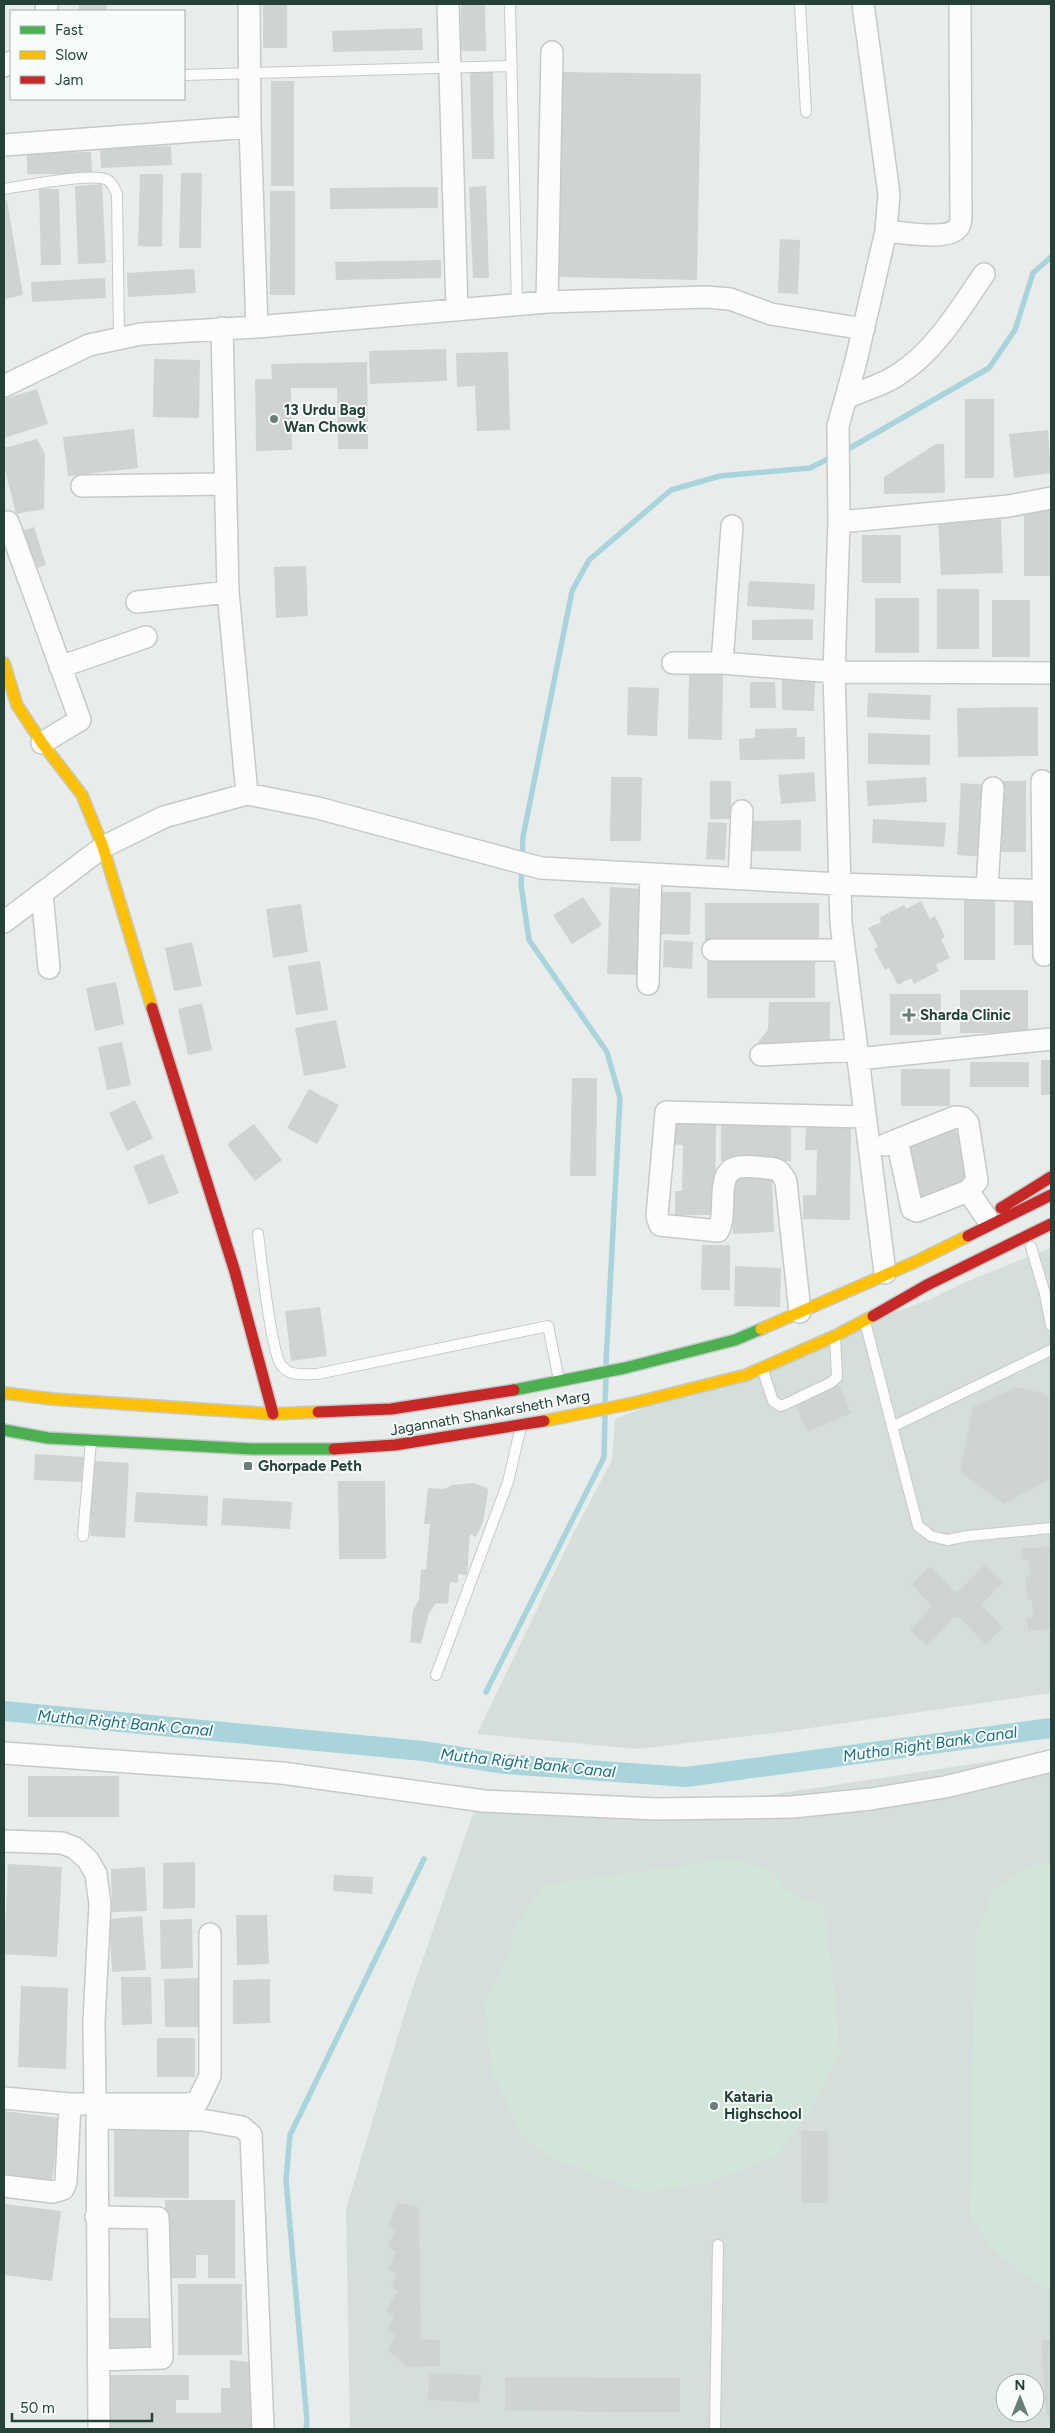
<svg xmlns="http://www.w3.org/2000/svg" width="1055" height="2433" viewBox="0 0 1055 2433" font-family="Figtree,sans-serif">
	<rect width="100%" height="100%" fill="#e8edeb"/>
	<path fill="#d6dedb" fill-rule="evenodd" d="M 1051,1248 L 1051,1693 L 790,1731 L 638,1749 L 477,1734 L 572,1536 L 612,1460 L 615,1419 L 930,1299 L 975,1278 Z
		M 1051,1752 L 1051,2429 L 350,2429 L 346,2209 L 408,2002 L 476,1805 L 749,1798 ZM 1005,2383 L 1035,2383 L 1035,2413 L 1005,2413 Z"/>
	<path fill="#d1e6d8" d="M 732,1859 L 771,1870 L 786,1889 L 799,1898 L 823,1906 L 837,2010 L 839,2053 L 811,2109 L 775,2157 L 711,2182 L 642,2192 L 555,2160 L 524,2138 L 492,2072 L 485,2004 L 512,1951 L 512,1932 L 545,1885 Z
		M 1051,1861 L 1051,2289 L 1047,2289 L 1016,2269 L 989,2245 L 970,2214 L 976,1935 L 994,1890 L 1024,1868 Z"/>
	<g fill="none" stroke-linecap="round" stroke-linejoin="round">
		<path stroke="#a9d4db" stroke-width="5.5" d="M 843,452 L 989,368 L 1015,330 L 1033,273 L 1051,257
			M 522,858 L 523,837 L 572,591 L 589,560 L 671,490 L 720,476 L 810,468 L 834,456
			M 522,867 L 521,885 L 529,940 L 607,1052 L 620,1098 L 606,1363
			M 605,1401 L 606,1380
			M 486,1692 L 604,1457 L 605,1415
			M 306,2429 L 307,2421 L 286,2180 L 290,2135 L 424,1859"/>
		<path stroke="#a9d4db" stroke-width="20" d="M 4,1711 L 423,1751 L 505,1764 L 686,1777 L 1051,1728"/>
	</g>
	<path fill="#cfd4d2" d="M 79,4 L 107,4 L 107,11 L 79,11 Z
		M 263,4 L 287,4 L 287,48 L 263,48 Z
		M 461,4 L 485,4 L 486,51 L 461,51 Z
		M 422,28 L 423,50 L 333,52 L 332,31 Z
		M 493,71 L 494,159 L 472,159 L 470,72 Z
		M 563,72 L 701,74 L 697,280 L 559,277 Z
		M 271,81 L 294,81 L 294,186 L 271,186 Z
		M 171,146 L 172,165 L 101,168 L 100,148 Z
		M 91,152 L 92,174 L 27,174 L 27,153 Z
		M 181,173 L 202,173 L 201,248 L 179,248 Z
		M 140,174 L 163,174 L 162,247 L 138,246 Z
		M 102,184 L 106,263 L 78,264 L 75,186 Z
		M 486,186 L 489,278 L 473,278 L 469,187 Z
		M 438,187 L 438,208 L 330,209 L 330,188 Z
		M 39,189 L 59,189 L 61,265 L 41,265 Z
		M 270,191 L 295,191 L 295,295 L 270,295 Z
		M 7,200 L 23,295 L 4,299 L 4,201 Z
		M 780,239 L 800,240 L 798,294 L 778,293 Z
		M 441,260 L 441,278 L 336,280 L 335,262 Z
		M 194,269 L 196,293 L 128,297 L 127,273 Z
		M 105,278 L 106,298 L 32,302 L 31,282 Z
		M 446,349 L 447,381 L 370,384 L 369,351 Z
		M 508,352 L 510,430 L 477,431 L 475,386 L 457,387 L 456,353 Z
		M 154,359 L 200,360 L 199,418 L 153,417 Z
		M 367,362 L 368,449 L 338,449 L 337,388 L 291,388 L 292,450 L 256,451 L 255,379 L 272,379 L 271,364 Z
		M 37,389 L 48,424 L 4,438 L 4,399 Z
		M 965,399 L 994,399 L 994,478 L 965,478 Z
		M 134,429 L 138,468 L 68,476 L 63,437 Z
		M 1048,430 L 1051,473 L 1014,478 L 1009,434 Z
		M 37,439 L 45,454 L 44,509 L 16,514 L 4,466 L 4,448 Z
		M 936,444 L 944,444 L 945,493 L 884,494 L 884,477 Z
		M 1024,509 L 1051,509 L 1051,576 L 1024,576 Z
		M 1001,519 L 1003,573 L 941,575 L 938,522 Z
		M 34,527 L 46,565 L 31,570 L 19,532 Z
		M 862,535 L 901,535 L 901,583 L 862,583 Z
		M 306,566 L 308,616 L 276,618 L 274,567 Z
		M 749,581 L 815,584 L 814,610 L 747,606 Z
		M 937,589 L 979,589 L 979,649 L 937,649 Z
		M 875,598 L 919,598 L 919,653 L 875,653 Z
		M 992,600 L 1030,600 L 1030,657 L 992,657 Z
		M 813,619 L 813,640 L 752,640 L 752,620 Z
		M 689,672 L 723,673 L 722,740 L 688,739 Z
		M 782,677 L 815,677 L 814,711 L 782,710 Z
		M 750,682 L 775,682 L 776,708 L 750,708 Z
		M 628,687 L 659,688 L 657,736 L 627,735 Z
		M 868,693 L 931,695 L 930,720 L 867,717 Z
		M 1038,707 L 1038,756 L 958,757 L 957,708 Z
		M 797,728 L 797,737 L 805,737 L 805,759 L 740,760 L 739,739 L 755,738 L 755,729 Z
		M 868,733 L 930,735 L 930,765 L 868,764 Z
		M 814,772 L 816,801 L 781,804 L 778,775 Z
		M 611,777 L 642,777 L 641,841 L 610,841 Z
		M 926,777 L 927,802 L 868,806 L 866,781 Z
		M 710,781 L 731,781 L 731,819 L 710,819 Z
		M 997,781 L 1026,781 L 1026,852 L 997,852 Z
		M 961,783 L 989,785 L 984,857 L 957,855 Z
		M 873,819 L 946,823 L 944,847 L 872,843 Z
		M 801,820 L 801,851 L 751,851 L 751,821 Z
		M 708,822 L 727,823 L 725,860 L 706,859 Z
		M 610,887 L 644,889 L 640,975 L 607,974 Z
		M 659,892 L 691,892 L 690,935 L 658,934 Z
		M 583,897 L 602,925 L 572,944 L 553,915 Z
		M 964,897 L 995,897 L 995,960 L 964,960 Z
		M 1014,897 L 1041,897 L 1041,945 L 1014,945 Z
		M 921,901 L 930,919 L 935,916 L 945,937 L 941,939 L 950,958 L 936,965 L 939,971 L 914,984 L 911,978 L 898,985 L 889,968 L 885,970 L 874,949 L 878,947 L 868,928 L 881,922 L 879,918 L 904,905 L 906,909 Z
		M 705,903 L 819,903 L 819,941 L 705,941 Z
		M 301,904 L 308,952 L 273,958 L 266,909 Z
		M 664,940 L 693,942 L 692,969 L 663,967 Z
		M 192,942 L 202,986 L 174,991 L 165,948 Z
		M 320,961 L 328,1010 L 296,1015 L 288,966 Z
		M 707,962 L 815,962 L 815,998 L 707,998 Z
		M 116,982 L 124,1024 L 95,1031 L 86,988 Z
		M 960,990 L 1028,990 L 1028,1033 L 960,1033 Z
		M 890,994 L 941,994 L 941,1035 L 890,1035 Z
		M 769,1002 L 830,1002 L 830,1049 L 769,1049 L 758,1042 L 768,1030 Z
		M 202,1003 L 212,1050 L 188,1055 L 178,1009 Z
		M 336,1020 L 346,1068 L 304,1076 L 295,1028 Z
		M 122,1042 L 131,1085 L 107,1090 L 98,1047 Z
		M 1041,1060 L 1051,1060 L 1051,1095 L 1041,1095 Z
		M 970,1062 L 1029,1062 L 1029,1087 L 970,1087 Z
		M 901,1069 L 950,1069 L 950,1106 L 901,1106 Z
		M 572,1078 L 597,1078 L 596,1176 L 570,1176 Z
		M 309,1089 L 339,1105 L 317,1144 L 287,1128 Z
		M 135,1100 L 153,1138 L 127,1151 L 109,1113 Z
		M 672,1120 L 716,1121 L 715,1215 L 675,1215 L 675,1191 L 682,1191 L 683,1145 L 672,1144 Z
		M 254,1124 L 282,1160 L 255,1181 L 227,1144 Z
		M 806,1124 L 851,1125 L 850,1220 L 803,1219 L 803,1195 L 816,1195 L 817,1150 L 805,1150 Z
		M 721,1125 L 791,1125 L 791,1161 L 721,1161 Z
		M 956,1129 L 972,1182 L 921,1197 L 905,1143 Z
		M 163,1154 L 179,1193 L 149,1205 L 133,1166 Z
		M 772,1177 L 774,1232 L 733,1234 L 731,1179 Z
		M 702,1245 L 730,1245 L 730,1290 L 701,1290 Z
		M 735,1266 L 781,1268 L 780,1307 L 734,1306 Z
		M 320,1307 L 327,1356 L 291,1361 L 285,1311 Z
		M 839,1385 L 851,1413 L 808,1432 L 795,1404 Z
		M 1016,1387 L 1043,1393 L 1051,1400 L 1051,1479 L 1004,1504 L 960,1472 L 973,1407 Z
		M 35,1454 L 86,1457 L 84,1482 L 34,1480 Z
		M 93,1461 L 129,1463 L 125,1538 L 90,1536 Z
		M 338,1481 L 385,1481 L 386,1559 L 339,1559 Z
		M 474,1483 L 487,1488 L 488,1492 L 483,1522 L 476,1537 L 470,1534 L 467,1575 L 458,1574 L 458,1583 L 450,1582 L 448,1604 L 436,1603 L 429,1613 L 421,1644 L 410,1642 L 413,1610 L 419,1600 L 421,1570 L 426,1569 L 430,1524 L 424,1524 L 428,1488 L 444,1489 L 452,1485 Z
		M 136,1492 L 208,1496 L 207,1526 L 134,1522 Z
		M 223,1498 L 292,1502 L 290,1529 L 221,1525 Z
		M 1051,1546 L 1051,1629 L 1028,1631 L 1027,1618 L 1033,1617 L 1032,1600 L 1027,1600 L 1025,1577 L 1030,1576 L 1028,1560 L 1022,1560 L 1021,1549 Z
		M 985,1564 L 1003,1582 L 981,1605 L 1003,1627 L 986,1645 L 960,1618 L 951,1617 L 953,1619 L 927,1646 L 910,1630 L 932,1606 L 911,1584 L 930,1566 L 954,1591 L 958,1592 Z
		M 28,1776 L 119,1776 L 119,1817 L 28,1817 Z
		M 195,1862 L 195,1908 L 163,1909 L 163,1863 Z
		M 8,1864 L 62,1867 L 57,1957 L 4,1954 Z
		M 145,1867 L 147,1911 L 112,1912 L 111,1869 Z
		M 334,1875 L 373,1877 L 372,1894 L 333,1891 Z
		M 236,1915 L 267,1915 L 269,1964 L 237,1965 Z
		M 142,1916 L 146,1970 L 112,1972 L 109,1919 Z
		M 192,1919 L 193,1968 L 161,1969 L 160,1920 Z
		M 121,1977 L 151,1977 L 152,2024 L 122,2025 Z
		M 198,1978 L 199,2027 L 165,2027 L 164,1979 Z
		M 270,1979 L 270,2023 L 233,2024 L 233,1980 Z
		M 21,1986 L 68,1988 L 66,2069 L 18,2067 Z
		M 157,2038 L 195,2038 L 195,2077 L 157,2077 Z
		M 4,2111 L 60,2118 L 52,2182 L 4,2176 Z
		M 114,2121 L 189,2122 L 189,2198 L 114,2197 Z
		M 801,2131 L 828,2131 L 828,2203 L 802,2203 Z
		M 165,2200 L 235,2200 L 235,2278 L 208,2278 L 208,2255 L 196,2255 L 196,2278 L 165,2278 Z
		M 397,2203 L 419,2207 L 421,2339 L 440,2340 L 440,2366 L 408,2367 L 387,2350 L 396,2336 L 387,2329 L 394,2316 L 386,2310 L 397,2292 L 391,2285 L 397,2274 L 388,2269 L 396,2252 L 387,2246 L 395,2231 L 388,2226 Z
		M 4,2204 L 61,2211 L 52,2281 L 4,2275 Z
		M 178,2284 L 242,2284 L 242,2355 L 178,2355 Z
		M 100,2318 L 159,2318 L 159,2352 L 99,2351 Z
		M 1041,2340 L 1051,2340 L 1051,2415 L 1046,2415 Z
		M 230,2360 L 251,2362 L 251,2429 L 103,2429 L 103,2375 L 189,2375 L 189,2400 L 176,2400 L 176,2413 L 221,2413 L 221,2388 L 230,2388 Z
		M 429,2373 L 481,2375 L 479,2403 L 428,2400 Z
		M 505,2377 L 680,2378 L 680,2412 L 505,2411 Z"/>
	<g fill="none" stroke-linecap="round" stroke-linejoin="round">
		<g stroke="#c5cac8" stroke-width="12">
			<path id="lane" d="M 510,4 L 517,306
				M 800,4 L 806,112
				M 184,75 L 512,66
				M 4,189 C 24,186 89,173 105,179 C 112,181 114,188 117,194 L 119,339
				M 258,1234 C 261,1257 271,1351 281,1365 C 290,1377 304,1374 317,1374 L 548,1326 L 559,1380
				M 1031,1247 L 1045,1294 L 1051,1325
				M 865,1322 L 918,1526 L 931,1536 L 947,1540 L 968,1536 L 1051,1528
				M 762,1368 L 773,1401 L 781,1406 L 788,1403 L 832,1382 L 837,1377 L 835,1337
				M 892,1427 L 1051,1350
				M 83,1536 L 91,1441
				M 436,1675 L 508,1482 L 521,1426
				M 715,2429 L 718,2245"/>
		</g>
		<g stroke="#c5cac8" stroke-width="24">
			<path id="street" d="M 249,4 L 250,127 L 257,327
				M 448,4 L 457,310
				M 863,4 L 889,194 L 886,231 L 856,361 L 838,426 L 839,522 L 834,672 L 841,923 L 885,1273
				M 46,11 L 47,4
				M 4,66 L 11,62
				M 4,145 L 250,127
				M 886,231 C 902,232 951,242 959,226 C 961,223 961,218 961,214 L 960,4
				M 547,302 L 552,52
				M 222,328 L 228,592 L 247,794
				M 4,386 L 89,345 L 141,334 L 257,327 L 547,302 L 706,297 L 730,299 L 771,314 L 864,329
				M 846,398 C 863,390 884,385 899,374 C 936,350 960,309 984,274
				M 82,486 L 225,484
				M 8,522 L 80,720 L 42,743
				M 839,522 L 1009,506 L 1051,498
				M 137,602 L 228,592
				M 673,663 L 722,663 L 834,672 L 1051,673
				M 722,663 L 732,526
				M 60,667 L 146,637
				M 1042,781 L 1044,955
				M 739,879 L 742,811
				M 987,889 L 993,788
				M 42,893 L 49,968
				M 4,922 L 103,847 L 164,817 L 247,794 L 318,808 L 541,868 L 839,884 L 1051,891
				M 713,950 L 844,950
				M 648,984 L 651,874
				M 761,1055 L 857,1050
				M 858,1059 L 1051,1039
				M 897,1140 L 955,1117 L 963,1118 L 968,1123 L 977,1181 L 968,1191 L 986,1217
				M 885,1145 L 897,1140 L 912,1209 L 917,1211 L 968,1191
				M 800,1312 L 786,1182 C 781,1171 778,1168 766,1168 C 758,1167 747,1166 739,1167 C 713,1171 729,1214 718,1231 L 660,1225 L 657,1216 L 666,1112 L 865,1117
				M 4,1753 L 282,1773 L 484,1801 L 656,1809 L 792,1807 L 871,1799 L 945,1787 L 1051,1761
				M 4,1841 L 62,1843 L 75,1848 L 88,1860 L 96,1874 L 100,1904 L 94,2021 L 95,2104
				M 4,2098 L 70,2104 L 188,2104 L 198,2101 L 210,2076 L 210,1934
				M 4,2186 L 53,2192 L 63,2189 L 66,2182 L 70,2104
				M 96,2217 L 158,2218 L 162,2358 L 98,2360
				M 99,2429 L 97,2118 L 202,2120 L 242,2127 L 251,2135 L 263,2429"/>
		</g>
		<g stroke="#c3cbc8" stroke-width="14">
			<path id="fast" d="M 514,1390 L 625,1368 L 735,1340 L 761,1329
				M 4,1430 L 48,1438 L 252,1449 L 334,1449"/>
		</g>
		<g stroke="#c3cbc8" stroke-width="14">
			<path id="slow" d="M 4,663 L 17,705 L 42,743 L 82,795 L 103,847 L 152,1008
				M 761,1329 L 915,1262 L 968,1236
				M 4,1393 L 52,1399 L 273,1414 L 318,1412
				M 544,1421 L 634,1403 L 746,1375 L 835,1336 L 873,1316"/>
		</g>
		<g stroke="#c3cbc8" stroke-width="14">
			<path id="jam" d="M 152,1008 L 235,1272 L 273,1414
				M 1001,1208 L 1051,1177
				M 968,1236 L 1051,1195
				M 873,1316 L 927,1285 L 1051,1224
				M 318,1412 L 391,1409 L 514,1390
				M 334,1449 L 395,1445 L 544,1421"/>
		</g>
		<use href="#lane" stroke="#fcfcfc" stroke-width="10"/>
		<use href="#street" stroke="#fcfcfc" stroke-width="21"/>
		<use href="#fast" stroke="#4caf50" stroke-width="11"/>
		<use href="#slow" stroke="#ffc107" stroke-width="11"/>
		<use href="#jam" stroke="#c62828" stroke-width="11"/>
	</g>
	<g fill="#697e78" stroke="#f7fbf9" stroke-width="2">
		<circle cx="274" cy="419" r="5"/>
		<path d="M906.5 1007.5h5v5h5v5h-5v5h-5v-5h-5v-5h5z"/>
		<rect x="243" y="1461" width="10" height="10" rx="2.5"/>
		<circle cx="714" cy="2106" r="5"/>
	</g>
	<g text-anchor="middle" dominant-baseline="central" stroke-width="4" stroke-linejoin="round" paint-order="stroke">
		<g font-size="15" font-weight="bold" fill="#24423a" stroke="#f7fbf9" text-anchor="start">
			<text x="284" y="410">13 Urdu Bag<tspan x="284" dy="17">Wan Chowk</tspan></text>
			<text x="920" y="1015">Sharda Clinic</text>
			<text x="258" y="1466">Ghorpade Peth</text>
			<text x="724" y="2097">Kataria<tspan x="724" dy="17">Highschool</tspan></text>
		</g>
		<g font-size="15" fill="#24423a" stroke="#f7fbf9">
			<text transform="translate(490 1413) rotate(-10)">Jagannath Shankarsheth Marg</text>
		</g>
		<g font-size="16" font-style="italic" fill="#1c6f80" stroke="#f7fbf9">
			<text transform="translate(125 1723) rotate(5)">Mutha Right Bank Canal</text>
			<text transform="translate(930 1744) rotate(-8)">Mutha Right Bank Canal</text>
			<text transform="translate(528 1763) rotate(6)">Mutha Right Bank Canal</text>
		</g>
	</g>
	<rect width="1055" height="2433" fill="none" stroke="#24423a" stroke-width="10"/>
	<rect x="10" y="10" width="175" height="90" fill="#f7fbf9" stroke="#a3b1ad"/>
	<rect x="20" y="26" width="25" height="8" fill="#4caf50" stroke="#a3b1ad"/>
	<text x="55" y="35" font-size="15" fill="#24423a">Fast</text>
	<rect x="20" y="51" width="25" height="8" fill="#ffc107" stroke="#a3b1ad"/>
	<text x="55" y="60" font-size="15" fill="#24423a">Slow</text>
	<rect x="20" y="76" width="25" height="8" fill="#c62828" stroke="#a3b1ad"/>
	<text x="55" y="85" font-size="15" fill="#24423a">Jam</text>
	<g transform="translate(1020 2398)"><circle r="24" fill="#f7fbf9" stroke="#a3b1ad"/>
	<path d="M0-4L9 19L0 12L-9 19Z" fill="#697e78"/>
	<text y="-8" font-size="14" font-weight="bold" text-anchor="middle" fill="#24423a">N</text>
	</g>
	<path d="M12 2413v8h140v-8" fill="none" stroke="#24423a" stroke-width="2.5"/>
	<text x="20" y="2413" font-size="15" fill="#24423a" stroke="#f7fbf9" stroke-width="4" paint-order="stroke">50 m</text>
</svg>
